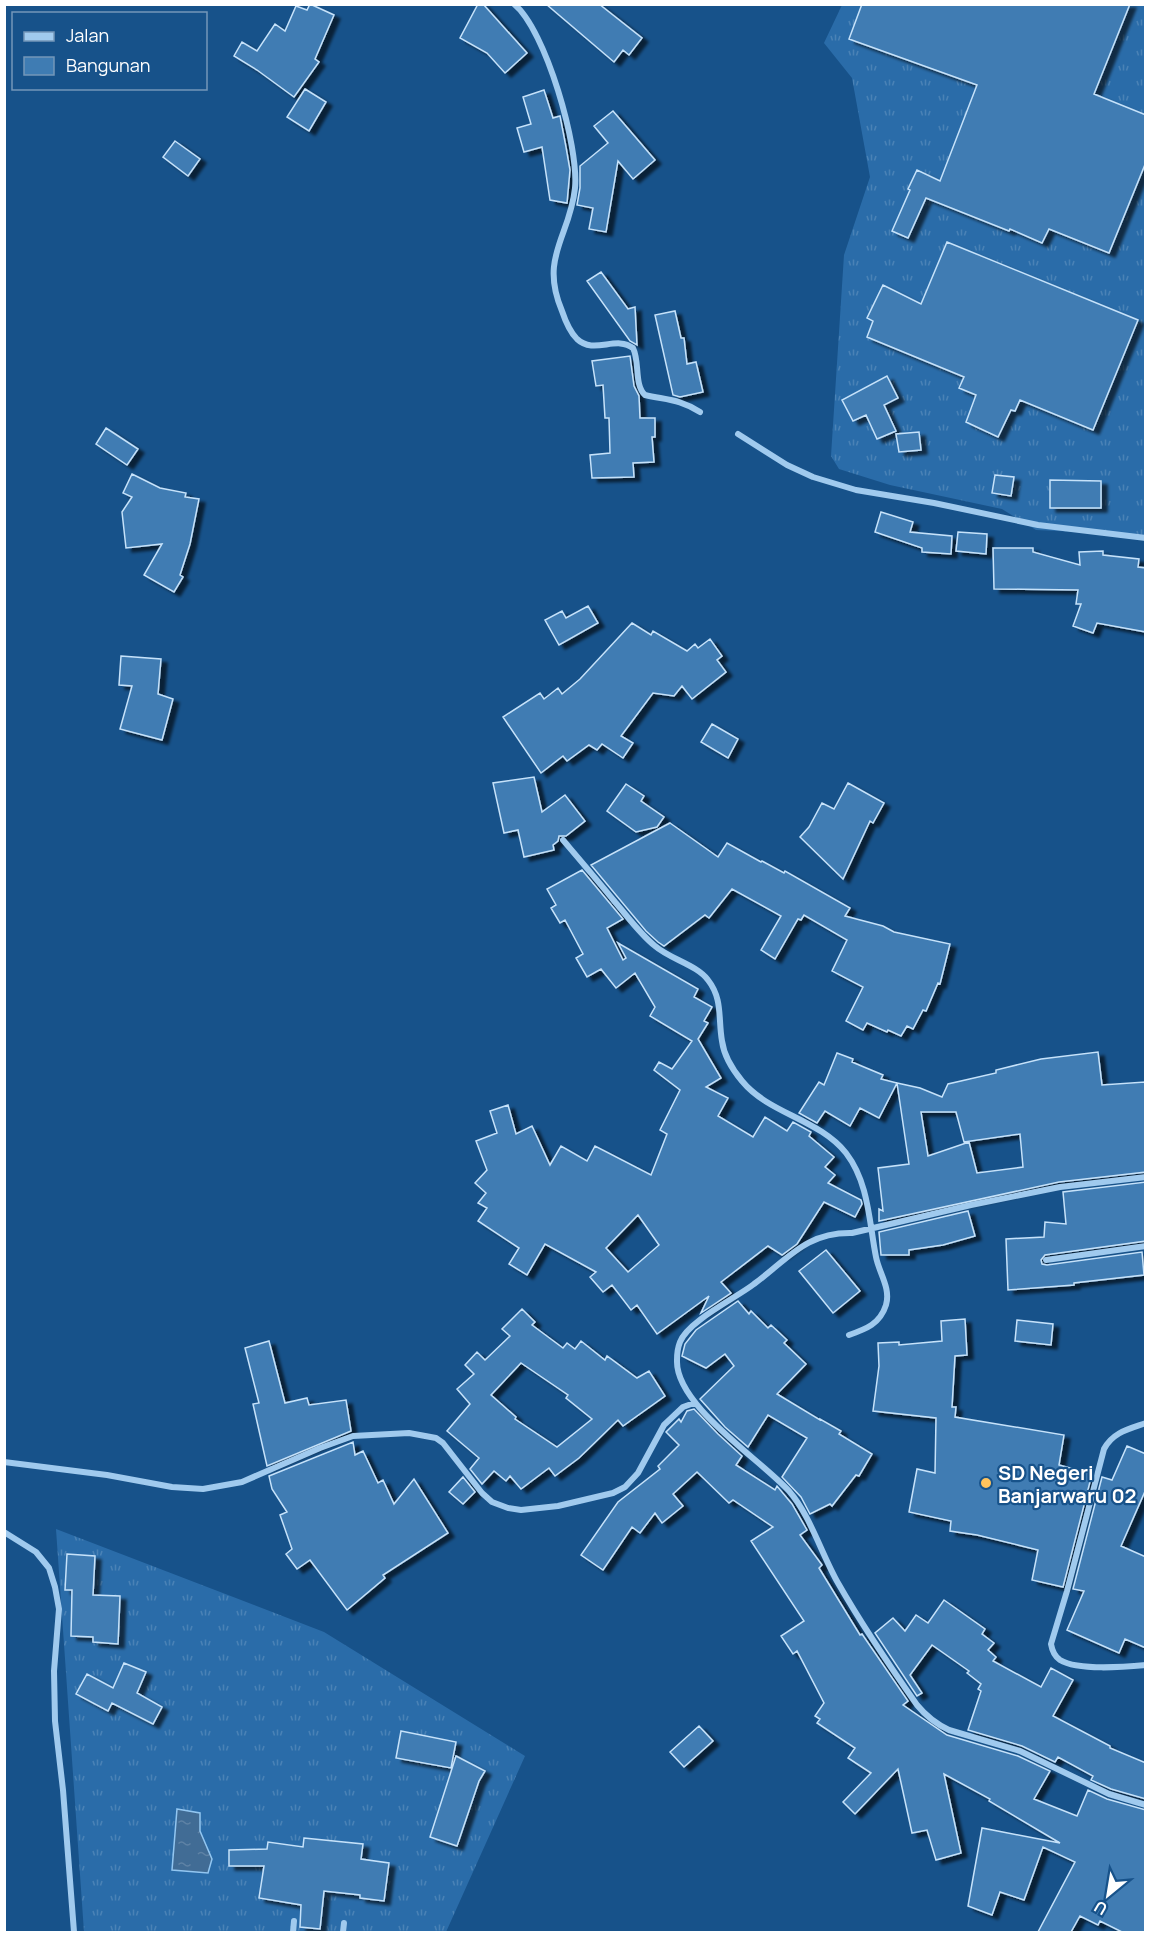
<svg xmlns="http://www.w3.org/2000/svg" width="1150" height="1937" viewBox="0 0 1150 1937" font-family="Manrope,sans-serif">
	<defs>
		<pattern id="grass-tufts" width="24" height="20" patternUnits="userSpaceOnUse" patternTransform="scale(1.5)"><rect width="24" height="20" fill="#2a6ca9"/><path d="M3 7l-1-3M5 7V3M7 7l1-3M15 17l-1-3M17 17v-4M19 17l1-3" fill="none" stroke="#4a82b6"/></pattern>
		<pattern id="water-ripples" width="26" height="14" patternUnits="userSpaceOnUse" patternTransform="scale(1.5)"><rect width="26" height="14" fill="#416c95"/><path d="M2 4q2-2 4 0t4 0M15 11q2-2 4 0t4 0" fill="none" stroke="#5e82a5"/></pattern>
		<filter id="shadow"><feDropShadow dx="6" dy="4" stdDeviation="1.5" flood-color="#0009"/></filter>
	</defs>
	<rect width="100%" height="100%" fill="#17528a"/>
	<path fill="url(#grass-tufts)" d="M 842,5 L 1145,5 L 1145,535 L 1036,530 L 1002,509 L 890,485 L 839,469 L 831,456 L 844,255 L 870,177 L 852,78 L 824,43 Z
		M 56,1529 L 324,1632 L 525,1756 L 446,1932 L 84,1932 Z"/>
	<path fill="url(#water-ripples)" stroke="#92c6f1" stroke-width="1.5" d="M 177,1809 L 200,1813 L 200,1831 L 212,1859 L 208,1873 L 172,1870 Z"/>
	<path fill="#3f7cb3" stroke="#c6e2fa" stroke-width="1.5" fill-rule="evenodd" filter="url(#shadow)" d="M 310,4 L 334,15 L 315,59 L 319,62 L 294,97 L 257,70 L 234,56 L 242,42 L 257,51 L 275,24 L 285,31 L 296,6 L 307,10 Z
		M 478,4 L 483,4 L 527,53 L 505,73 L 487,53 L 460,38 Z
		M 546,4 L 599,4 L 642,38 L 629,55 L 623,50 L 614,62 Z
		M 862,4 L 1130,4 L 1094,94 L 1146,115 L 1146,162 L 1109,253 L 1049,229 L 1042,243 L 1010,229 L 1009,231 L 926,198 L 908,238 L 892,231 L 910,190 L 908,189 L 917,170 L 940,181 L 977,85 L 849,39 Z
		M 305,89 L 326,102 L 309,131 L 287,117 Z
		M 544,90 L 553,118 L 560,116 L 566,147 L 570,170 L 567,203 L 550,200 L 542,147 L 524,152 L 517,128 L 531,124 L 523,97 Z
		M 613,111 L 655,160 L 633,179 L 618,161 L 606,232 L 589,229 L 593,208 L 577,205 L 580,188 L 580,166 L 608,143 L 594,126 Z
		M 175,141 L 200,159 L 188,176 L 163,157 Z
		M 947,242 L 1138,320 L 1093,430 L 1020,400 L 1015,411 L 1011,410 L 998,437 L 966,422 L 976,395 L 959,388 L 964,377 L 867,337 L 873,321 L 867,318 L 883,285 L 921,304 Z
		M 601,272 L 628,309 L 635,307 L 637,345 L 630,341 L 587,281 Z
		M 675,311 L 681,338 L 684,338 L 687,364 L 696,362 L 703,392 L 680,397 L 673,395 L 655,315 Z
		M 630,356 L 634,386 L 639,396 L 640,418 L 655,418 L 655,437 L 652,437 L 654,462 L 633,463 L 634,477 L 592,478 L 590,455 L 610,453 L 609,418 L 605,418 L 603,385 L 596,386 L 592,361 Z
		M 887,376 L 898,398 L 884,405 L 896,431 L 877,439 L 866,415 L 853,421 L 842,400 Z
		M 106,428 L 138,449 L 127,465 L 96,444 Z
		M 919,432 L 921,450 L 899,452 L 896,434 Z
		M 132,474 L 160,488 L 186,493 L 185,497 L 199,499 L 190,544 L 180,575 L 183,577 L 174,592 L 144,575 L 162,544 L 126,548 L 122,512 L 132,497 L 123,493 Z
		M 995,475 L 1014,477 L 1011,496 L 992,493 Z
		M 1050,480 L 1101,481 L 1101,508 L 1050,508 Z
		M 881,512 L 913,522 L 910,532 L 952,536 L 951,554 L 922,552 L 922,548 L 875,532 Z
		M 958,532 L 987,534 L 986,554 L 956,551 Z
		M 993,548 L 1033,548 L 1033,552 L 1080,565 L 1079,552 L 1103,551 L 1103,555 L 1139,559 L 1138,567 L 1146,568 L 1146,632 L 1097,623 L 1093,633 L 1073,626 L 1081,604 L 1076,604 L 1078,590 L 994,589 Z
		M 588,606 L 598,623 L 559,645 L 545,620 L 562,611 L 566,618 Z
		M 632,623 L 651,635 L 653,631 L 687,651 L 695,644 L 698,648 L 710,639 L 722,656 L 717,660 L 726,672 L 692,699 L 682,686 L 674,696 L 653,693 L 621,736 L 633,743 L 623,758 L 602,744 L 597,750 L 589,745 L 567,761 L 563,756 L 541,773 L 503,717 L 540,693 L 544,699 L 558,688 L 562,694 L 580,679 Z
		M 121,656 L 161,659 L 158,694 L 173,699 L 162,740 L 120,729 L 132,686 L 119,685 Z
		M 712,724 L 738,739 L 728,758 L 701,742 Z
		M 534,777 L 542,812 L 565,795 L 585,821 L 566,836 L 559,836 L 558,841 L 553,845 L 554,850 L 524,857 L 518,830 L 504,833 L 493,783 Z
		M 848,783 L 884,803 L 873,823 L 870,821 L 843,879 L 800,837 L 809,827 L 822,803 L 834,809 Z
		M 626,784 L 644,796 L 641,801 L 664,817 L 657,827 L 636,832 L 607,811 Z
		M 670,823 L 718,857 L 727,843 L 761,862 L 762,861 L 784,873 L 785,871 L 850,908 L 845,916 L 883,926 L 894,932 L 950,944 L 940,984 L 938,983 L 926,1011 L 923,1010 L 913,1029 L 907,1026 L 901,1036 L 888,1030 L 887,1032 L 867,1023 L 863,1030 L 846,1021 L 863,987 L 832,971 L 847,940 L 804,915 L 801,920 L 798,919 L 775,959 L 761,950 L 781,916 L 732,889 L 709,918 L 705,915 L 664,946 L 658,942 L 646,931 L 591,865 Z
		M 582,870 L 623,919 L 607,928 L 623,960 L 626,958 L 618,943 L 698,989 L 694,997 L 712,1007 L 704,1021 L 708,1023 L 698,1039 L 721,1078 L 706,1087 L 728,1098 L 718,1116 L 753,1137 L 765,1117 L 787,1131 L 793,1122 L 811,1132 L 809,1136 L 834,1157 L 825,1167 L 835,1175 L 828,1183 L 861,1200 L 862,1204 L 855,1217 L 824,1202 L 797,1244 L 782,1255 L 768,1246 L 721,1282 L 731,1293 L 701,1313 L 709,1296 L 657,1334 L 637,1305 L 631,1310 L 612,1285 L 603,1292 L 590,1277 L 596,1272 L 545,1244 L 527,1275 L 509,1264 L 519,1248 L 478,1221 L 487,1208 L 478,1203 L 486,1193 L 475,1183 L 487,1170 L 476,1141 L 497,1133 L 490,1111 L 508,1105 L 516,1134 L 532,1126 L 550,1165 L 561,1146 L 587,1161 L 595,1146 L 651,1175 L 667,1134 L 660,1130 L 680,1090 L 654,1070 L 659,1062 L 672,1069 L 692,1041 L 650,1016 L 655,1007 L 635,973 L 616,988 L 601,969 L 587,977 L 576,958 L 583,954 L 565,920 L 560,923 L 551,908 L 556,905 L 547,889 ZM 638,1215 L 659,1245 L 628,1272 L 606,1248 Z
		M 1098,1052 L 1102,1085 L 1145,1082 L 1146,1172 L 1059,1182 L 879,1221 L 879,1209 L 883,1211 L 878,1168 L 909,1164 L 897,1083 L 920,1088 L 942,1097 L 948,1084 L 996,1073 L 996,1070 L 1041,1059 ZM 921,1112 L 956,1112 L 964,1142 L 1020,1134 L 1023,1167 L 977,1173 L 969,1142 L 928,1156 Z
		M 837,1053 L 853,1059 L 852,1062 L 883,1075 L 881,1079 L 897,1083 L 879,1118 L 860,1108 L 850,1126 L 825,1111 L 817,1123 L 799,1113 L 819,1082 L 824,1085 Z
		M 1146,1182 L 1146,1241 L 1045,1255 L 1041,1260 L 1042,1264 L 1047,1265 L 1142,1252 L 1144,1275 L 1074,1283 L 1074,1285 L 1008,1290 L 1006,1239 L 1044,1237 L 1045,1222 L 1066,1224 L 1063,1192 Z
		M 968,1211 L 975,1236 L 943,1245 L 909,1250 L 909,1255 L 881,1255 L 879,1232 Z
		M 826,1250 L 860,1291 L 833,1313 L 799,1271 Z
		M 738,1301 L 749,1314 L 751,1311 L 768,1328 L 771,1325 L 787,1340 L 784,1343 L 806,1364 L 777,1394 L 820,1420 L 820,1419 L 841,1431 L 839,1434 L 872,1454 L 859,1476 L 856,1475 L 832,1506 L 830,1504 L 810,1514 L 801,1497 L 782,1477 L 807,1438 L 768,1415 L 748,1447 L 725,1427 L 700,1399 L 734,1366 L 725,1354 L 706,1368 L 682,1356 L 685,1344 L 696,1330 Z
		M 522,1309 L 535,1322 L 532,1325 L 563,1348 L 567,1343 L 575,1349 L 581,1341 L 605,1360 L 607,1356 L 637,1378 L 649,1371 L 665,1396 L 623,1426 L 618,1420 L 579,1458 L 555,1476 L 549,1468 L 521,1489 L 510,1476 L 506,1481 L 494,1471 L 482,1484 L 470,1469 L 479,1458 L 447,1431 L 470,1404 L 457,1389 L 474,1374 L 465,1365 L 477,1352 L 485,1360 L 510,1336 L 502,1329 ZM 521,1363 L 568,1395 L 566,1398 L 592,1419 L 557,1447 L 515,1419 L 516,1417 L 491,1395 Z
		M 965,1319 L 967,1355 L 955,1356 L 952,1407 L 956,1407 L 955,1417 L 1064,1435 L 1059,1465 L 1092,1474 L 1063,1587 L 1032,1580 L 1038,1550 L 977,1535 L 950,1531 L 951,1521 L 909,1512 L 917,1469 L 935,1473 L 936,1418 L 873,1411 L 879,1366 L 878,1343 L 899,1342 L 899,1345 L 942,1341 L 941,1321 Z
		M 1017,1320 L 1053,1324 L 1051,1345 L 1015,1341 Z
		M 269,1341 L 285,1403 L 307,1398 L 309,1405 L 346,1400 L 351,1431 L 267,1466 L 253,1404 L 259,1403 L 245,1348 Z
		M 694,1409 L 718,1434 L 742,1456 L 736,1465 L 775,1490 L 777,1486 L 792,1504 L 807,1530 L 800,1535 L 822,1565 L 819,1568 L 860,1635 L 862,1634 L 908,1701 L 903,1705 L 947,1735 L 1018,1756 L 1050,1771 L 1034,1799 L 1077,1816 L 1088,1790 L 1107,1799 L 1146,1810 L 1146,1932 L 1122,1932 L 1100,1921 L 1098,1925 L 1080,1916 L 1071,1932 L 1038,1932 L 1075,1862 L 1043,1847 L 1024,1900 L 1000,1892 L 992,1915 L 968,1906 L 982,1828 L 1060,1843 L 989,1801 L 990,1799 L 944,1774 L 961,1853 L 936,1860 L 927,1830 L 912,1833 L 898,1769 L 855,1814 L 843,1802 L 871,1773 L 848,1758 L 855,1748 L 817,1723 L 820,1719 L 815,1716 L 824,1703 L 797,1651 L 793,1654 L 781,1636 L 804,1621 L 751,1541 L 773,1527 L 733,1500 L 729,1503 L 697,1472 L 673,1494 L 683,1506 L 662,1523 L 655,1513 L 640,1533 L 632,1527 L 603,1570 L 581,1555 L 618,1502 L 660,1469 L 658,1466 L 679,1445 L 666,1432 L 679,1419 L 681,1422 L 687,1411 Z
		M 353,1442 L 355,1455 L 363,1451 L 378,1483 L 383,1480 L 394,1504 L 414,1479 L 448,1533 L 383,1575 L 385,1578 L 347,1610 L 310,1560 L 297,1569 L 286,1554 L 292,1549 L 280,1515 L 287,1512 L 272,1489 L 269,1476 Z
		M 1127,1446 L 1146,1454 L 1146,1489 L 1121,1546 L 1146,1557 L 1146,1648 L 1125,1639 L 1119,1653 L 1067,1630 L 1084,1591 L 1073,1589 L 1102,1477 L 1112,1480 Z
		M 463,1477 L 475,1492 L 463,1504 L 449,1492 Z
		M 67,1554 L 95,1556 L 93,1595 L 120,1596 L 118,1644 L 93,1642 L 93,1637 L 71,1636 L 72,1590 L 65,1590 Z
		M 944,1600 L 985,1629 L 982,1634 L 994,1643 L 988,1650 L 996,1657 L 993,1661 L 1041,1687 L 1051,1668 L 1073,1680 L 1053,1716 L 1110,1746 L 1110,1748 L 1146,1763 L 1146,1799 L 1111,1789 L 1091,1780 L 1093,1776 L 1058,1757 L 1055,1762 L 1022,1746 L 968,1730 L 981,1691 L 978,1689 L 981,1684 L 967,1673 L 969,1671 L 932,1645 L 910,1675 L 922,1693 L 917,1696 L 875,1633 L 893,1618 L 905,1631 L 916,1615 L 928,1623 Z
		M 124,1663 L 146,1672 L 137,1693 L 162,1707 L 153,1724 L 112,1703 L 108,1711 L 76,1694 L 87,1674 L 113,1688 Z
		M 699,1726 L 713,1741 L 684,1767 L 670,1752 Z
		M 401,1731 L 456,1742 L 451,1768 L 396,1758 Z
		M 456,1756 L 485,1771 L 479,1781 L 457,1846 L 430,1837 Z
		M 304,1838 L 363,1844 L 361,1859 L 389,1863 L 384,1901 L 360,1898 L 360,1895 L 324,1891 L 320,1929 L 300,1927 L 301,1905 L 259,1898 L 264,1866 L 229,1866 L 229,1850 L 267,1849 L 268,1842 L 303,1847 Z"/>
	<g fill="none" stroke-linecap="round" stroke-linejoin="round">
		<path stroke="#a0caee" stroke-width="6" d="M 514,4 C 546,30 579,147 575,188 C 570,237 539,257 562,311 C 565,320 570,332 577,339 C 594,355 616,335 633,348 C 640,362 634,385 645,395 C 667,400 680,399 700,412
			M 738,434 L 787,465 L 813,477 L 856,490 L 934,503 L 1038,525 L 1146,538
			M 563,840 C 580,860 598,881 615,902 C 628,917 640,934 655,946 C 670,959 697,965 708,980 C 723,999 718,1019 722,1041 C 724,1056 732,1069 742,1081 C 769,1114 819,1119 846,1153 C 869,1183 869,1222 876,1257 C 879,1273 891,1288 886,1305 C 880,1324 866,1329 849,1335
			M 1146,1177 L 1060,1187 L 971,1205 L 852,1233 C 806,1232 788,1259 754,1284 C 736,1298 688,1321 680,1342 C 678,1347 677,1354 677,1360 C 675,1405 760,1459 789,1491 C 810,1515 822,1555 838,1583 C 862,1625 889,1665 917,1705 C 926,1716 936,1724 949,1730 L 1020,1751 L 1109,1794 L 1146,1805
			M 1046,1260 L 1146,1246
			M 1146,1423 C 1129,1429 1113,1432 1104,1449 L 1067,1591 L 1051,1644 C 1052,1650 1054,1656 1060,1660 C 1078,1671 1124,1667 1146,1665
			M 4,1462 L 107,1475 L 172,1487 L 203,1489 L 242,1482 L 320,1448 L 353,1436 L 409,1433 L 436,1438 L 443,1443 L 482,1493 L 492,1502 L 508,1508 L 521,1510 L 558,1506 L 613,1493 L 625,1487 L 638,1473 L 664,1425 L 683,1407 L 694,1403
			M 4,1532 L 36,1552 L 49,1568 L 55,1587 L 59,1609 L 54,1671 L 55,1721 L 63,1790 L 74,1932
			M 293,1932 L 294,1921
			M 343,1932 L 344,1923"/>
	</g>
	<circle fill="#ffc35d" stroke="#17528a" stroke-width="2" cx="986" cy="1483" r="6"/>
	<g text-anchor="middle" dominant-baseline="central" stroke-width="4.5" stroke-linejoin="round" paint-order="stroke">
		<g font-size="20" font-weight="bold" fill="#fff" stroke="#17528a" text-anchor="start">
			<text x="998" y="1472">SD Negeri<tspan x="998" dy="23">Banjarwaru 02</tspan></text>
		</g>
	</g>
	<rect width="1150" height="1937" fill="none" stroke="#ffffff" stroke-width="12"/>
	<rect x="12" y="12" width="195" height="78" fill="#17528a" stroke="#7497b9" stroke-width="1.5"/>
	<rect x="24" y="32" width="30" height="9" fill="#a0caee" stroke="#7497b9" stroke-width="1.5"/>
	<text x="66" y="42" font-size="18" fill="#ffffff">Jalan</text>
	<rect x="24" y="57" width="30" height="18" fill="#3f7cb3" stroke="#7497b9" stroke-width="1.5"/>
	<text x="66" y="72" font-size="18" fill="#ffffff">Bangunan</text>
	<g transform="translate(1108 1895) rotate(210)" stroke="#17528a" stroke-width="4.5" paint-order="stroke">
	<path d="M0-4.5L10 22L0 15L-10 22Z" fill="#ffffff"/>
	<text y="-9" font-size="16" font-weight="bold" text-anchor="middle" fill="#ffffff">U</text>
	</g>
</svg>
